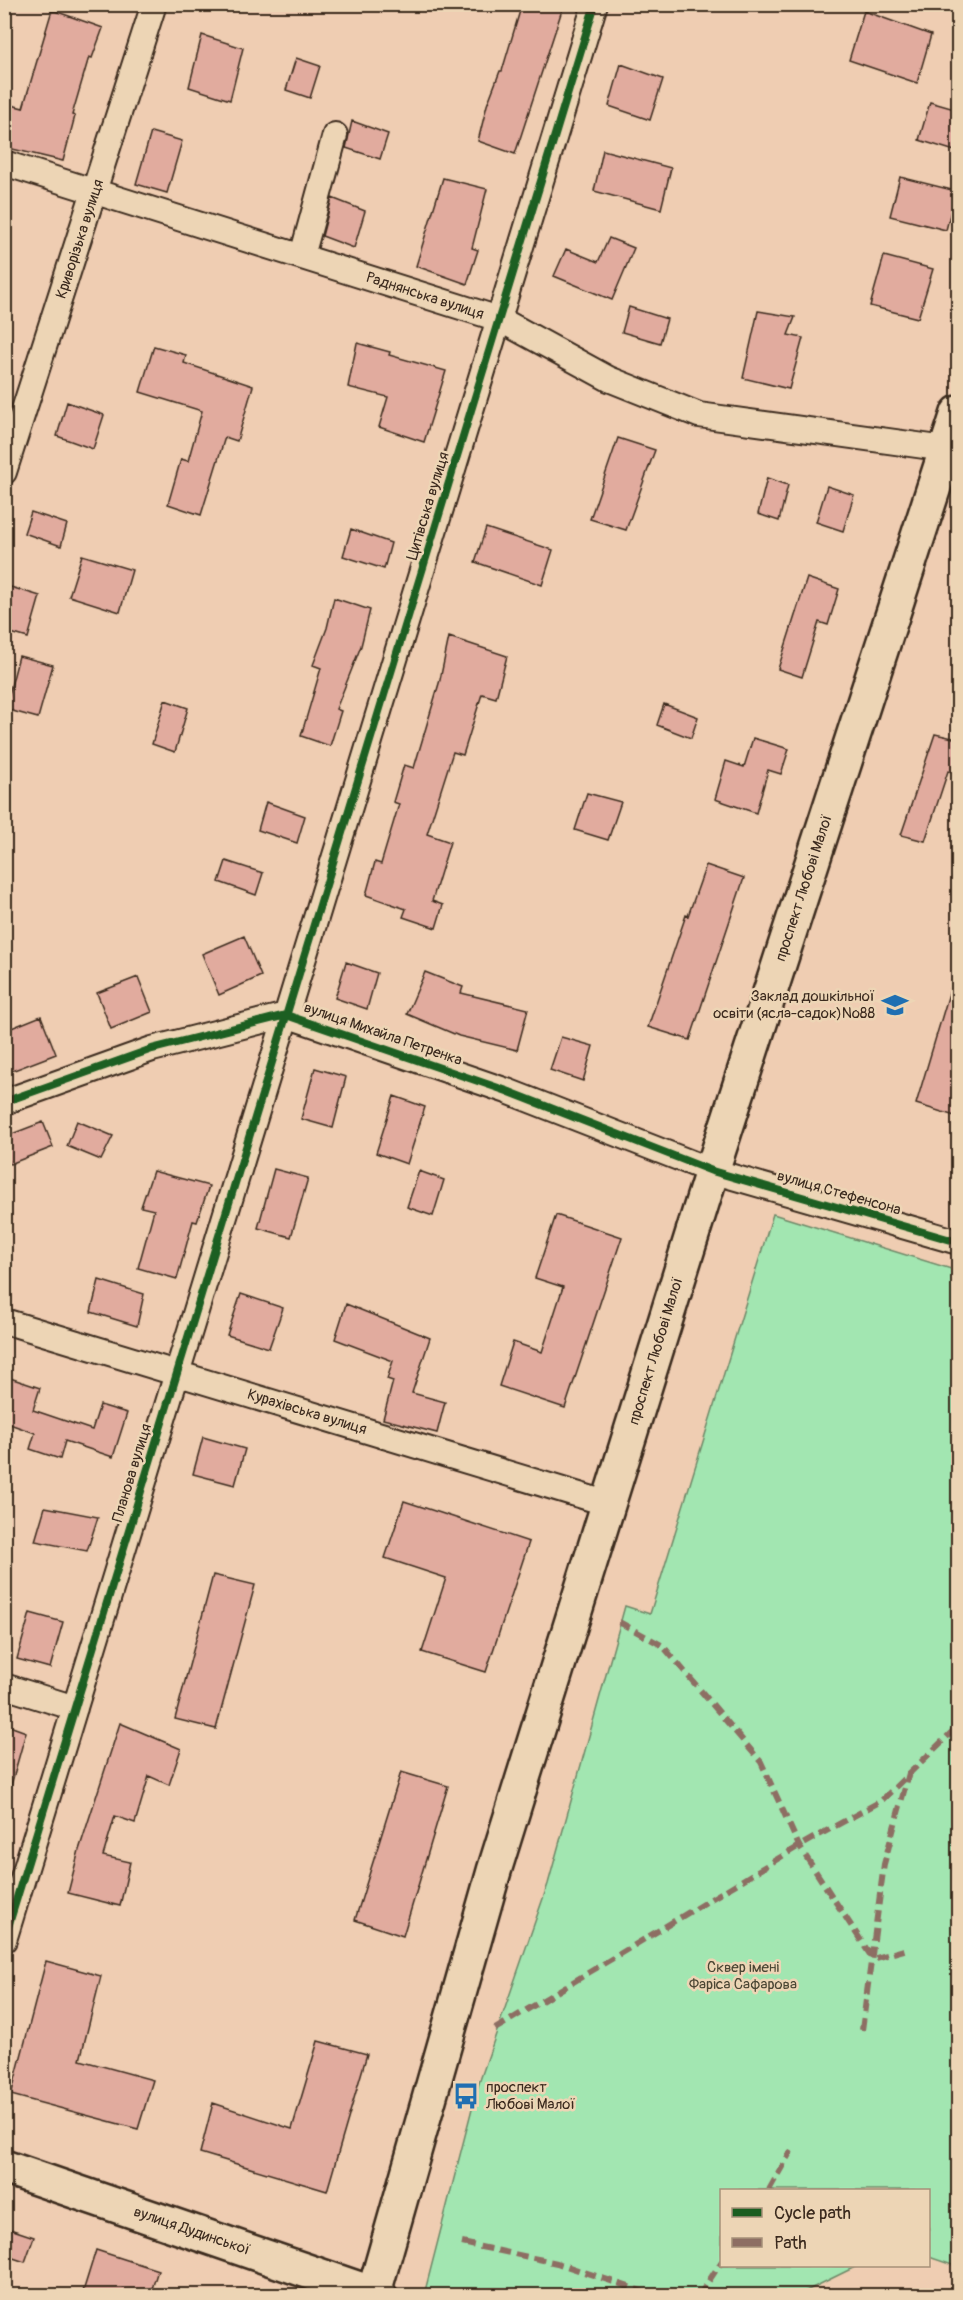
<svg xmlns="http://www.w3.org/2000/svg" width="963" height="2300" viewBox="0 0 963 2300" font-family="Pangolin,sans-serif">
	<rect width="100%" height="100%" fill="#efcdb2"/>
	<filter id="ink" filterUnits="userSpaceOnUse"><feTurbulence type="fractalNoise" baseFrequency=".0167" numOctaves="2"/><feDisplacementMap in="SourceGraphic" scale="12" xChannelSelector="R" yChannelSelector="G"/><feConvolveMatrix kernelMatrix="1 2 1 2 8 2 1 2 1" color-interpolation-filters="sRGB"/></filter>
	<g filter="url(#ink)">
		<path fill="#a2e6b1" stroke="#6e8868" stroke-width="1.5" d="M 773,1214 L 958,1271 L 958,2267 L 929,2257 L 928,2190 L 722,2190 L 722,2266 L 857,2266 L 798,2295 L 424,2295 L 477,2089 L 548,1884 L 625,1606 L 650,1614 Z"/>
		<path fill="#e1ab9e" stroke="#3b2a1e" stroke-width="1.5" d="M 522,4 L 564,4 L 515,154 L 478,141 L 487,105 L 500,71 L 502,71 Z
			M 52,10 L 103,28 L 92,58 L 89,57 L 72,115 L 75,116 L 63,161 L 4,147 L 4,103 L 23,108 Z
			M 864,11 L 931,35 L 917,83 L 849,60 Z
			M 202,35 L 243,48 L 230,100 L 189,87 Z
			M 296,58 L 320,66 L 310,98 L 286,90 Z
			M 621,64 L 663,79 L 650,120 L 609,106 Z
			M 930,102 L 958,110 L 958,152 L 919,140 Z
			M 352,121 L 388,134 L 380,159 L 346,148 Z
			M 151,132 L 182,141 L 167,193 L 136,184 Z
			M 603,150 L 671,168 L 661,209 L 594,191 Z
			M 900,177 L 956,191 L 946,230 L 890,216 Z
			M 443,178 L 487,189 L 472,248 L 478,250 L 467,284 L 416,266 Z
			M 332,198 L 365,211 L 354,248 L 322,236 Z
			M 609,238 L 634,248 L 612,300 L 554,276 L 566,249 L 598,262 Z
			M 884,256 L 933,269 L 918,318 L 870,306 Z
			M 629,307 L 667,319 L 660,343 L 622,332 Z
			M 758,311 L 795,317 L 788,335 L 803,338 L 789,389 L 743,378 Z
			M 357,343 L 390,352 L 389,355 L 446,371 L 424,442 L 379,427 L 388,397 L 348,387 Z
			M 154,346 L 186,355 L 184,363 L 253,386 L 237,441 L 225,437 L 201,515 L 168,504 L 181,459 L 188,461 L 202,411 L 140,392 Z
			M 67,402 L 104,415 L 93,449 L 57,436 Z
			M 618,438 L 655,450 L 626,530 L 590,519 Z
			M 767,478 L 788,485 L 779,521 L 758,514 Z
			M 827,486 L 854,495 L 843,531 L 816,522 Z
			M 31,512 L 67,524 L 61,546 L 24,533 Z
			M 486,528 L 553,550 L 542,585 L 475,562 Z
			M 351,529 L 391,543 L 384,569 L 343,556 Z
			M 82,555 L 132,570 L 120,612 L 69,596 Z
			M 807,578 L 839,589 L 828,625 L 819,622 L 802,677 L 778,669 Z
			M 4,585 L 40,596 L 28,638 L 4,631 Z
			M 334,598 L 370,610 L 361,646 L 336,709 L 341,711 L 330,746 L 301,736 L 321,668 L 313,665 L 327,628 Z
			M 449,637 L 507,656 L 496,698 L 482,694 L 463,755 L 453,752 L 427,834 L 450,842 L 432,901 L 443,905 L 436,928 L 403,917 L 406,909 L 366,895 L 375,862 L 381,864 L 399,804 L 393,802 L 404,765 L 414,768 L 440,680 Z
			M 19,656 L 53,665 L 38,718 L 5,709 Z
			M 165,700 L 188,708 L 175,752 L 152,744 Z
			M 664,704 L 698,717 L 691,738 L 657,725 Z
			M 935,734 L 958,739 L 958,754 L 953,772 L 948,771 L 925,841 L 901,835 Z
			M 753,738 L 789,749 L 781,774 L 768,770 L 756,813 L 715,799 L 726,761 L 744,767 Z
			M 587,793 L 621,802 L 608,840 L 575,830 Z
			M 266,802 L 305,816 L 297,843 L 258,830 Z
			M 226,861 L 263,873 L 256,895 L 219,882 Z
			M 706,865 L 744,878 L 690,1040 L 648,1027 L 686,915 L 688,916 Z
			M 244,936 L 261,976 L 219,995 L 202,954 Z
			M 346,962 L 377,973 L 367,1009 L 335,998 Z
			M 425,972 L 463,987 L 461,993 L 528,1009 L 517,1050 L 459,1036 L 407,1014 Z
			M 138,977 L 152,1012 L 111,1029 L 97,993 Z
			M 953,980 L 958,980 L 958,1117 L 916,1104 Z
			M 41,1016 L 56,1054 L 4,1074 L 4,1031 Z
			M 561,1037 L 593,1046 L 583,1081 L 550,1070 Z
			M 315,1068 L 346,1077 L 333,1128 L 301,1119 Z
			M 394,1096 L 425,1107 L 407,1164 L 376,1153 Z
			M 77,1121 L 113,1136 L 101,1160 L 67,1146 Z
			M 43,1122 L 53,1147 L 10,1164 L 4,1152 L 4,1137 Z
			M 274,1169 L 308,1178 L 291,1237 L 258,1228 Z
			M 153,1171 L 209,1186 L 197,1222 L 193,1221 L 177,1279 L 138,1268 L 154,1210 L 141,1207 Z
			M 419,1171 L 444,1180 L 433,1216 L 407,1207 Z
			M 556,1215 L 622,1237 L 565,1408 L 499,1386 L 513,1342 L 542,1352 L 563,1287 L 535,1278 Z
			M 99,1280 L 144,1294 L 137,1326 L 91,1312 Z
			M 241,1294 L 283,1308 L 269,1348 L 227,1335 Z
			M 346,1304 L 430,1338 L 412,1393 L 445,1402 L 437,1433 L 383,1419 L 393,1381 L 387,1379 L 393,1361 L 335,1339 Z
			M 10,1378 L 40,1388 L 33,1410 L 92,1430 L 100,1405 L 127,1413 L 113,1457 L 65,1441 L 60,1459 L 30,1449 L 35,1433 L 4,1422 L 4,1393 Z
			M 203,1437 L 245,1449 L 235,1485 L 193,1474 Z
			M 404,1501 L 529,1542 L 486,1672 L 422,1652 L 446,1578 L 385,1558 Z
			M 45,1507 L 98,1517 L 87,1551 L 35,1541 Z
			M 213,1575 L 255,1585 L 216,1729 L 175,1719 Z
			M 30,1613 L 63,1622 L 50,1668 L 17,1659 Z
			M 120,1723 L 181,1749 L 169,1785 L 149,1776 L 135,1823 L 115,1816 L 103,1856 L 130,1862 L 120,1906 L 68,1893 L 79,1850 Z
			M 4,1724 L 26,1732 L 10,1789 L 4,1788 Z
			M 401,1772 L 448,1786 L 403,1936 L 355,1920 Z
			M 46,1961 L 101,1976 L 80,2060 L 153,2080 L 138,2129 L 11,2095 Z
			M 318,2041 L 367,2054 L 327,2191 L 200,2153 L 213,2103 L 292,2129 Z
			M 4,2227 L 34,2237 L 25,2262 L 4,2255 Z
			M 96,2250 L 158,2270 L 150,2295 L 82,2295 Z"/>
		<g fill="none" stroke-linecap="round" stroke-linejoin="round">
			<g stroke="#3b2a1e" stroke-width="28">
				<path id="street" d="M 4,163 L 499,319 L 609,379 L 699,415 L 946,449
					M 302,256 L 335,135
					M 4,472 L 154,4
					M 4,1102 L 152,1049 L 286,1015 L 507,1091 L 712,1171 L 958,1242
					M 4,1321 L 609,1504
					M 4,1686 L 75,1708
					M 4,1940 L 595,4"/>
			</g>
			<g stroke="#3b2a1e" stroke-width="38">
				<path id="primary" d="M 4,2167 L 380,2296
					M 373,2296 L 494,1871 L 712,1171 L 958,413"/>
			</g>
			<use href="#street" stroke="#edd5b5" stroke-width="24"/>
			<use href="#primary" stroke="#edd5b5" stroke-width="33"/>
			<path stroke="#8d6e63" stroke-width="6" stroke-dasharray="12 6" stroke-linecap="butt" d="M 619,1622 L 663,1646 L 761,1762 L 799,1846 L 873,1959 L 907,1949
				M 495,2029 L 799,1846 L 881,1801 L 958,1726
				M 862,2030 L 884,1864 L 909,1773
				M 769,2190 L 791,2151
				M 462,2243 L 557,2263 L 656,2296
				M 699,2296 L 722,2261"/>
			<g stroke="#edd5b5" stroke-width="11">
				<path id="cycleway" d="M 4,1102 L 152,1049 L 286,1015 L 507,1091 L 712,1171 L 958,1242
					M 4,1940 L 595,4"/>
			</g>
			<use href="#cycleway" stroke="#1b5e20" stroke-width="8"/>
		</g>
	</g>
	<defs>
		<g id="school-bare" transform="scale(2.07)"><path d="M0-5L7-2L0 1L-7-2ZM-4 1L0 2.5L4 1V4Q0 6-4 4Z" fill="#1f6fb2" stroke="#edd5b5" stroke-width="2.5" paint-order="stroke"/></g>
		<g id="bus-bare" transform="scale(2.07)"><path d="M-5-6H5V4H4V6H2V4H-2V6H-4V4H-5ZM-3.5-4V0h7V-4ZM-3.5 1.2v1.5H-2V1.2ZM2 1.2v1.5H3.5V1.2Z" fill="#1f6fb2" stroke="#edd5b5" stroke-width="2.5" paint-order="stroke"/></g>
	</defs>
	<g fill-rule="evenodd">
		<use href="#school-bare" x="895" y="1005"/>
		<use href="#bus-bare" x="466" y="2096"/>
	</g>
	<g text-anchor="middle" dominant-baseline="central" stroke-width="5" stroke-linejoin="round" paint-order="stroke">
		<g font-size="15" fill="#3b2a1e" stroke="#edd5b5">
			<text transform="translate(80 239) rotate(-72)">Криворізька вулиця</text>
			<text transform="translate(425 296) rotate(18)">Раднянська вулиця</text>
			<text transform="translate(428 506) rotate(-73)">Цитівська вулиця</text>
			<text transform="translate(804 888) rotate(-72)">проспект Любові Малої</text>
			<text transform="translate(383 1034) rotate(19)">вулиця Михайла Петренка</text>
			<text transform="translate(839 1193) rotate(16)">вулиця Стефенсона</text>
			<text transform="translate(656 1351) rotate(-73)">проспект Любові Малої</text>
			<text transform="translate(307 1412) rotate(17)">Курахівська вулиця</text>
			<text transform="translate(132 1473) rotate(-73)">Планова вулиця</text>
			<text transform="translate(192 2231) rotate(19)">вулиця Дудинської</text>
		</g>
		<g font-size="15" fill="#3b2a1e" stroke="#edd5b5" text-anchor="end">
			<text x="875" y="996">Заклад дошкільної<tspan x="875" dy="17">освіти (ясла-садок)№88</tspan></text>
			<text x="486" y="2087" text-anchor="start">проспект<tspan x="486" dy="17">Любові Малої</tspan></text>
		</g>
		<g font-size="15" fill="#4a4634" stroke="#edd5b5">
			<text x="743" y="1967">Сквер імені<tspan x="743" dy="17">Фаріса Сафарова</tspan></text>
		</g>
	</g>
	<rect width="963" height="2300" fill="none" stroke="#edd5b5" stroke-width="24"/>
	<rect x="12" y="12" width="939" height="2276" fill="none" stroke="#3b2a1e" stroke-width="2" filter="url(#ink)"/>
	<rect x="720" y="2189" width="210" height="78" fill="#edd5b5" stroke="#a69179" stroke-width="1.5"/>
	<rect x="732" y="2208" width="30" height="9" fill="#1b5e20" stroke="#a69179" stroke-width="1.5"/>
	<text x="774" y="2219" font-size="18" fill="#3b2a1e">Cycle path</text>
	<rect x="732" y="2238" width="30" height="9" fill="#8d6e63" stroke="#a69179" stroke-width="1.5"/>
	<text x="774" y="2249" font-size="18" fill="#3b2a1e">Path</text>
</svg>
